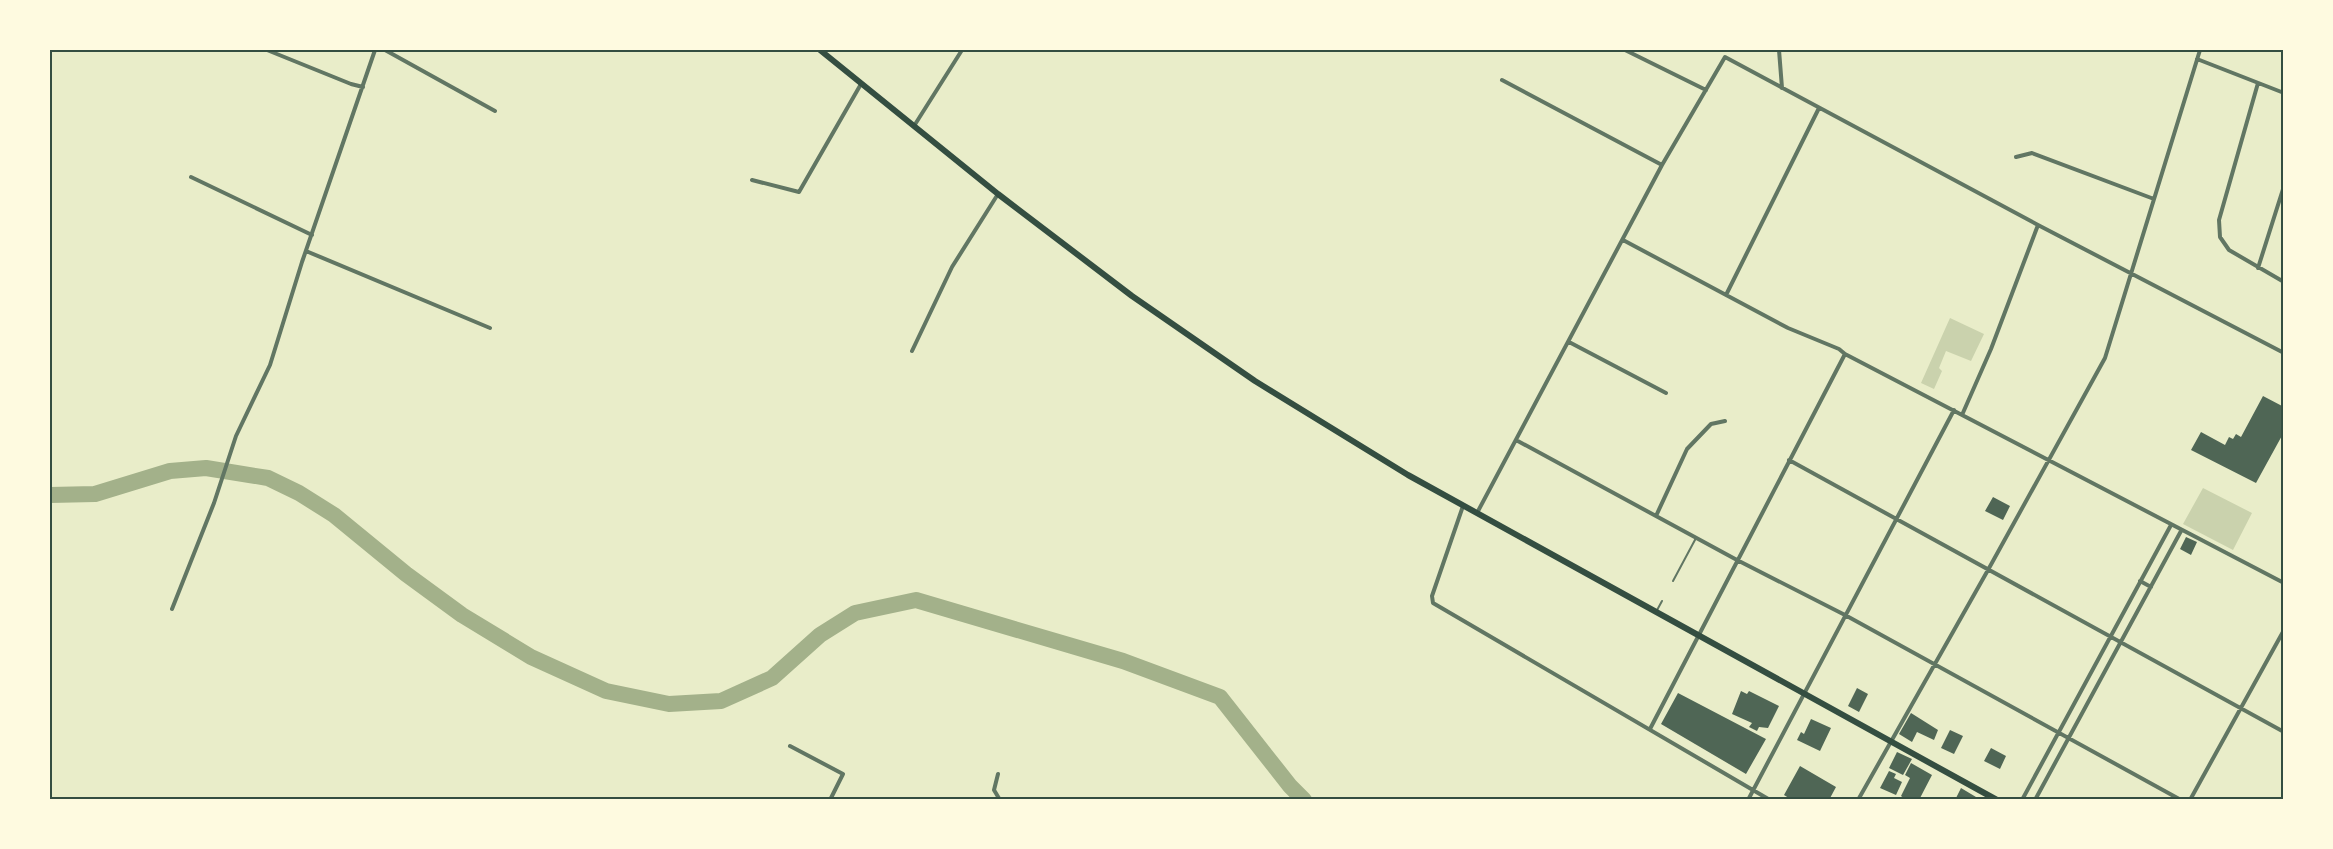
<svg xmlns="http://www.w3.org/2000/svg" width="2333" height="849" viewBox="0 0 2333 849" font-family="Cabin,sans-serif">
	<rect width="100%" height="100%" fill="#e9edc9"/>
	<path fill="#cad2ad" d="M 1950,318 L 1984,334 L 1971,361 L 1946,351 L 1939,368 L 1942,371 L 1934,389 L 1921,383 Z
		M 2203,488 L 2252,513 L 2233,550 L 2183,524 Z"/>
	<g fill="none" stroke-linecap="round" stroke-linejoin="round">
		<path stroke="#a3b18a" stroke-width="16" d="M 50,495 L 95,494 L 170,471 L 206,468 L 268,478 L 299,493 L 334,515 L 406,574 L 462,615 L 531,657 L 606,691 L 669,704 L 721,701 L 772,678 L 820,635 L 855,613 L 916,600 L 1123,661 L 1220,697 L 1290,786 L 1304,800"/>
	</g>
	<path fill="#4f6655" d="M 2263,396 L 2284,407 L 2284,432 L 2256,483 L 2191,450 L 2201,432 L 2225,445 L 2229,437 L 2233,439 L 2236,434 L 2241,437 Z
		M 1993,497 L 2010,506 L 2003,520 L 1985,511 Z
		M 2186,537 L 2197,542 L 2191,555 L 2180,549 Z
		M 1857,688 L 1868,694 L 1859,712 L 1848,706 Z
		M 1741,691 L 1747,694 L 1749,691 L 1779,706 L 1768,728 L 1759,727 L 1757,731 L 1749,727 L 1752,723 L 1732,714 Z
		M 1678,693 L 1766,739 L 1746,774 L 1661,724 Z
		M 1911,713 L 1938,730 L 1934,740 L 1917,732 L 1912,742 L 1899,734 Z
		M 1811,719 L 1831,728 L 1820,751 L 1797,740 L 1801,732 L 1804,734 Z
		M 1950,730 L 1963,736 L 1954,754 L 1941,748 Z
		M 1991,748 L 2006,756 L 2000,769 L 1984,761 Z
		M 1897,752 L 1912,759 L 1903,775 L 1889,768 Z
		M 1911,763 L 1932,775 L 1919,800 L 1906,800 L 1901,796 L 1910,778 L 1905,775 Z
		M 1800,766 L 1836,787 L 1829,800 L 1792,800 L 1784,795 Z
		M 1889,771 L 1896,774 L 1894,778 L 1902,782 L 1896,795 L 1880,788 Z
		M 1961,788 L 1976,797 L 1974,800 L 1955,800 Z"/>
	<g fill="none" stroke-linecap="round" stroke-linejoin="round">
		<path stroke="#617663" stroke-width="2" d="M 1673,581 L 1696,538
			M 1656,612 L 1662,601"/>
		<path stroke="#617663" stroke-width="4" d="M 267,50 L 351,84 L 363,87
			M 385,50 L 495,111
			M 1625,50 L 1706,90
			M 1779,50 L 1782,88
			M 2197,59 L 2284,93
			M 1502,80 L 1662,165
			M 2258,83 L 2219,220 L 2220,237 L 2229,250 L 2284,282
			M 914,126 L 962,50
			M 2016,157 L 2032,153 L 2154,199
			M 191,177 L 312,235
			M 752,180 L 799,192 L 861,84
			M 1623,240 L 1788,328 L 1839,349 L 1845,354 L 2284,583
			M 306,251 L 490,328
			M 2258,268 L 2284,186
			M 1726,295 L 1819,108
			M 1569,342 L 1666,393
			M 912,351 L 952,267 L 998,194
			M 1962,415 L 1991,349 L 2038,225
			M 1516,440 L 1737,560 L 1845,615 L 2181,800
			M 1789,460 L 2284,732
			M 1463,506 L 1432,596 L 1433,603 L 1770,800
			M 1477,513 L 1662,165 L 1725,57 L 2038,225 L 2284,353
			M 1656,516 L 1687,449 L 1711,424 L 1725,421
			M 2140,581 L 2151,587
			M 172,609 L 214,503 L 236,436 L 270,365 L 302,262 L 375,50
			M 1650,729 L 1845,354
			M 790,746 L 843,774 L 830,800
			M 998,774 L 994,790 L 1000,800
			M 1748,800 L 1954,410
			M 1858,800 L 1988,570 L 2105,358 L 2200,50
			M 2022,800 L 2171,525
			M 2035,800 L 2181,531
			M 2190,800 L 2284,630"/>
		<path stroke="#344e41" stroke-width="6" d="M 820,50 L 998,194 L 1132,296 L 1255,381 L 1408,475 L 1997,800"/>
	</g>
	<rect width="2333" height="849" fill="none" stroke="#fefae0" stroke-width="102"/>
	<rect x="51" y="51" width="2231" height="747" fill="none" stroke="#344e41" stroke-width="2"/>
</svg>
